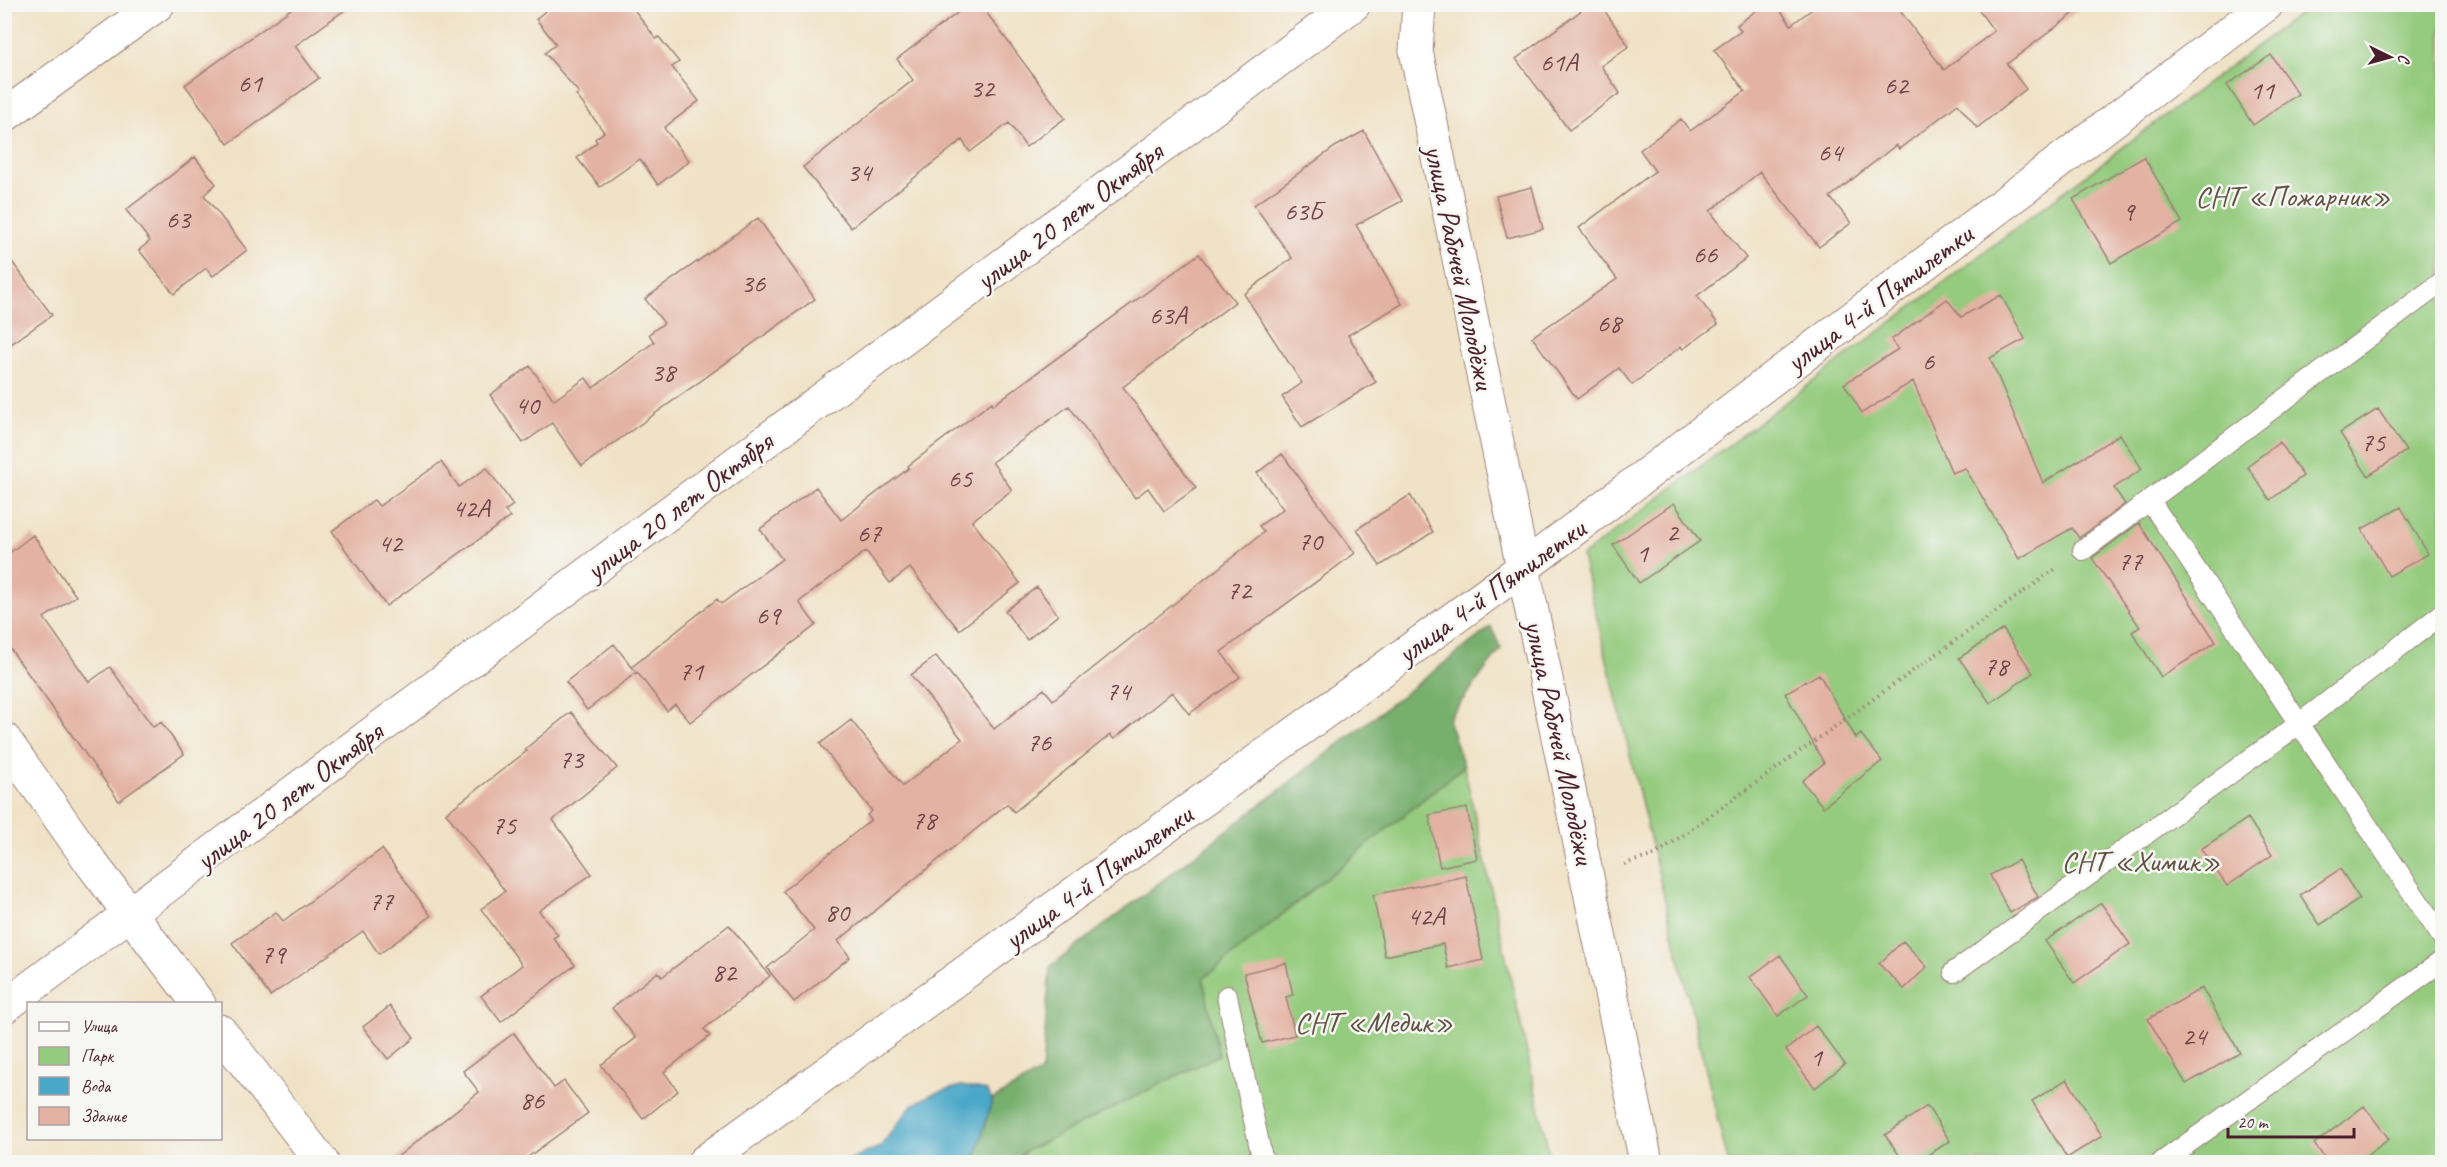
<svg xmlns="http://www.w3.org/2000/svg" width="2447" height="1167" viewBox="0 0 2447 1167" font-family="Caveat,sans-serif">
	<rect width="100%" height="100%" fill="#f6f6f2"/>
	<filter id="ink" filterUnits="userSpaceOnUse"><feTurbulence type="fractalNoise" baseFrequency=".0167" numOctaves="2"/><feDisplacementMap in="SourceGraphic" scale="12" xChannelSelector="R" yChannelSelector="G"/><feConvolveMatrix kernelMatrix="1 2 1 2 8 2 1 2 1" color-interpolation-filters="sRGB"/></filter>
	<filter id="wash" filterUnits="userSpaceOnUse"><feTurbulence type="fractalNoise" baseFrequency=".008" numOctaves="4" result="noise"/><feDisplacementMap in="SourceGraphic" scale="24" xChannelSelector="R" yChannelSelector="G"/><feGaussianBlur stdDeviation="1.35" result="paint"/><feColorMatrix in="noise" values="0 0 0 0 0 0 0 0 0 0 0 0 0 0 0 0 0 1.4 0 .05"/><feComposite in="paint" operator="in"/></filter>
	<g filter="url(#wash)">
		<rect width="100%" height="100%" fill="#f0e2c6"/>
		<path fill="#94cb7e" stroke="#6f7554" stroke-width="1.5" d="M 2311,5 L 2442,5 L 2442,1162 L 1728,1162 L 1582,556 Z
			M 1464,766 L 1551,1162 L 1015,1162 L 1203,979 Z"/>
		<path fill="#77af6d" stroke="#60674c" stroke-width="1.5" d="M 1491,627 L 1501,649 L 1448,719 L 1464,766 L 1203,979 L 1219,1055 L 1022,1153 L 1015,1162 L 974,1162 L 992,1100 L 1042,1071 L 1050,967 Z"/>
		<path fill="#49a7c7" stroke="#4a6379" stroke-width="1.5" d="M 961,1086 L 987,1091 L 992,1100 L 974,1162 L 844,1162 L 880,1147 L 912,1105 L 932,1094 Z"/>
		<g id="blocks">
			<path fill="#e3b2a3" d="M 298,4 L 353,4 L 295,46 L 319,78 L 228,144 L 185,85 Z
				M 553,4 L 630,4 L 656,39 L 659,37 L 679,62 L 672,67 L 699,101 L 664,128 L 689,161 L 658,185 L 640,159 L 600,187 L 577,158 L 597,142 L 595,139 L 604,132 L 576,95 L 579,93 L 545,53 L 556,44 L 536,19 Z
				M 969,4 L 980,4 L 1065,118 L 1026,147 L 1009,123 L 970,152 L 962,140 L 851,228 L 803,167 L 913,80 L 897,59 Z
				M 1590,4 L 1600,4 L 1629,46 L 1601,66 L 1620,93 L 1569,130 L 1516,59 Z
				M 1765,4 L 1776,4 L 1791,25 L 1819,4 L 1895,4 L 1944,70 L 1994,31 L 1974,4 L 2086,4 L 2007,64 L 2026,89 L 1977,128 L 1958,104 L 1899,149 L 1896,145 L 1830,197 L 1851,223 L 1819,247 L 1760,172 L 1710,211 L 1746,258 L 1697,296 L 1718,324 L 1683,349 L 1681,346 L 1632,385 L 1619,368 L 1577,399 L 1532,337 L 1617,279 L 1579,228 L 1655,171 L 1640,150 L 1681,119 L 1690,131 L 1745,91 L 1714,50 L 1741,31 L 1737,25 Z
				M 2271,55 L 2298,94 L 2253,125 L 2227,85 Z
				M 1364,131 L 1402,201 L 1356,225 L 1402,304 L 1348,335 L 1376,382 L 1302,427 L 1282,397 L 1302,383 L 1244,294 L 1292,258 L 1254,205 L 1335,147 Z
				M 195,157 L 216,184 L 204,195 L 247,250 L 213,276 L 206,268 L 174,294 L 139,250 L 150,241 L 126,210 Z
				M 2144,157 L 2182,222 L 2111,263 L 2073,199 Z
				M 1532,187 L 1543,229 L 1507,238 L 1496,196 Z
				M 758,218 L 815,299 L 582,466 L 552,423 L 523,443 L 490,395 L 530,366 L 554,400 L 586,378 L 593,388 L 654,342 L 649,334 L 664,323 L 645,299 Z
				M 4,251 L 52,315 L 4,349 Z
				M 1199,254 L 1235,302 L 1123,387 L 1196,488 L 1164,511 L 1148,488 L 1135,498 L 1069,406 L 992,462 L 1012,490 L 972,521 L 1020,583 L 959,630 L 910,568 L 890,583 L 866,551 L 799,602 L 816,625 L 690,722 L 675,704 L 667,711 L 637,672 L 587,710 L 566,682 L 614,644 L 635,671 L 632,667 L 717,599 L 721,604 L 782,559 L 760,529 L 816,487 L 841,520 L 909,468 L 908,466 L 992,402 L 993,405 Z
				M 2001,295 L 2025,339 L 1990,358 L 2043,483 L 2120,434 L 2142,469 L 2114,488 L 2125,504 L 2079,538 L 2072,528 L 2019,559 L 1965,468 L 1952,473 L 1913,381 L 1862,413 L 1844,384 L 1898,349 L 1891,340 L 1947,299 L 1961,317 Z
				M 2378,409 L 2406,451 L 2368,476 L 2340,433 Z
				M 2280,442 L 2303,476 L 2270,500 L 2247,466 Z
				M 1282,454 L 1355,553 L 1221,652 L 1240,677 L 1189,714 L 1172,692 L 1114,739 L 1110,735 L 1014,812 L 1007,804 L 838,941 L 850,957 L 794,1002 L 767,968 L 814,930 L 783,891 L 871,820 L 867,815 L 872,811 L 820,744 L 851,720 L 903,786 L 962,739 L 911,675 L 936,656 L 994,729 L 1044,689 L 1053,700 L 1264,532 L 1259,526 L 1283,509 L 1257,473 Z
				M 441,462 L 459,487 L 487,468 L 513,505 L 505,511 L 510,517 L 386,606 L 332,531 L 374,500 L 379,506 Z
				M 1410,495 L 1433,532 L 1380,566 L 1357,529 Z
				M 1674,503 L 1700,541 L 1639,583 L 1613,545 Z
				M 2401,507 L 2428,554 L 2389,576 L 2362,529 Z
				M 2139,523 L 2216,642 L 2161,677 L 2132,632 L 2140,627 L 2092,558 Z
				M 33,535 L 76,596 L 44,618 L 89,682 L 110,667 L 153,727 L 161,722 L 184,754 L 119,801 L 4,640 L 4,557 Z
				M 1037,587 L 1058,615 L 1027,640 L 1005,611 Z
				M 2003,629 L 2033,673 L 1990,703 L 1959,658 Z
				M 1819,674 L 1856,738 L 1861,734 L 1882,761 L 1823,807 L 1802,781 L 1824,763 L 1785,693 Z
				M 571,712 L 617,768 L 553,820 L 592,874 L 539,911 L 558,935 L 553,938 L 575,965 L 501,1022 L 481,996 L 522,965 L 481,909 L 505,891 L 446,813 L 527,751 L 525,749 Z
				M 1467,808 L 1477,859 L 1440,867 L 1429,815 Z
				M 2248,818 L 2272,855 L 2227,886 L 2201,849 Z
				M 382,849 L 431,916 L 379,954 L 363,931 L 270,996 L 232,943 L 276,912 L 283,921 Z
				M 2018,860 L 2038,897 L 2010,913 L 1990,875 Z
				M 2340,869 L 2360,899 L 2320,925 L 2300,895 Z
				M 1466,876 L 1483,960 L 1448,968 L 1443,944 L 1385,956 L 1373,895 Z
				M 2101,903 L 2130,944 L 2074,983 L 2045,941 Z
				M 729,925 L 770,976 L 704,1029 L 710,1036 L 664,1072 L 678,1091 L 643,1119 L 601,1065 L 636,1038 L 612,1008 L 658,972 L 662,977 Z
				M 1903,941 L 1927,967 L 1904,989 L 1879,964 Z
				M 1780,955 L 1808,995 L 1778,1016 L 1750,977 Z
				M 1286,963 L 1293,995 L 1286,997 L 1295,1035 L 1262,1043 L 1244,973 Z
				M 2202,988 L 2240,1053 L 2186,1084 L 2148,1019 Z
				M 390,1006 L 414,1038 L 388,1059 L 363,1027 Z
				M 1816,1026 L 1845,1064 L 1815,1088 L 1786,1050 Z
				M 514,1033 L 554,1088 L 564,1081 L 588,1113 L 521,1162 L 391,1162 L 479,1092 L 463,1071 Z
				M 2067,1079 L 2102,1136 L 2067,1158 L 2032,1101 Z
				M 1927,1106 L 1950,1141 L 1918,1162 L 1904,1162 L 1885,1135 Z
				M 2364,1106 L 2389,1139 L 2358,1162 L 2328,1162 L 2314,1144 Z"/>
		</g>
	</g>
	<g filter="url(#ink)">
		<use href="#blocks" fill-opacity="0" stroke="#9d8078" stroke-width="1.5"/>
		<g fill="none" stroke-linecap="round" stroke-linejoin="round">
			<g stroke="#9d8078" stroke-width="22">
				<path id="service" d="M 2150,501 L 2442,937
					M 2083,550 L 2442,282
					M 1954,972 L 2299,724 L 2442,614
					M 1227,996 L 1263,1162
					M 2162,1162 L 2442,961"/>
			</g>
			<g stroke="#9d8078" stroke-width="35">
				<path id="minor" d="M 1419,4 L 1416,51 C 1492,422 1572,792 1646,1162
					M 4,116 L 158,4
					M 4,739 L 92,864 L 199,1004
					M 4,1007 L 1354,4
					M 220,1031 L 322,1162
					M 704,1162 L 1523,568 L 2267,4"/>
			</g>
			<path stroke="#9d8078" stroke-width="4" stroke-dasharray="1.5 4.5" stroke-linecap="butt" d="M 1624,864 L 1655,855 L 2057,568"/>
			<use href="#service" stroke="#fff" stroke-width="20"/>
			<use href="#minor" stroke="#fff" stroke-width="33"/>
		</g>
	</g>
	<g text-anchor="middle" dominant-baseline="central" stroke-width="5" stroke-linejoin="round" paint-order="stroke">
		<g font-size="27" fill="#704449">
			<text x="1559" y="62">61А</text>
			<text x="250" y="83">61</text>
			<text x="1896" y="85">62</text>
			<text x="982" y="88">32</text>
			<text x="2262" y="90">11</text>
			<text x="1830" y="152">64</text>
			<text x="859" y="172">34</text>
			<text x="1303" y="211">63Б</text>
			<text x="2128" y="211">9</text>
			<text x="178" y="219">63</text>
			<text x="1705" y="254">66</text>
			<text x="753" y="283">36</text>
			<text x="1168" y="315">63А</text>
			<text x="1609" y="323">68</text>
			<text x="1928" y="361">6</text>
			<text x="663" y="372">38</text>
			<text x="527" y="405">40</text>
			<text x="2373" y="442">75</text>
			<text x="960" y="478">65</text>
			<text x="471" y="508">42А</text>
			<text x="1672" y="532">2</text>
			<text x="869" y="533">67</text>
			<text x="1310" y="541">70</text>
			<text x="390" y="543">42</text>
			<text x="1642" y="553">1</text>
			<text x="2130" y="561">77</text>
			<text x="1239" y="590">72</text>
			<text x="768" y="615">69</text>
			<text x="1996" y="666">78</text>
			<text x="691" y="671">71</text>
			<text x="1118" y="691">74</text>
			<text x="1039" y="742">76</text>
			<text x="571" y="759">73</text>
			<text x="924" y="820">78</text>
			<text x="504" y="825">75</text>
			<text x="381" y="901">77</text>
			<text x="837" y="912">80</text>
			<text x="1426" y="916">42А</text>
			<text x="273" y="954">79</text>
			<text x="724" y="972">82</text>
			<text x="2194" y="1036">24</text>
			<text x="1816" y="1057">1</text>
			<text x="532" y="1100">86</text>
		</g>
		<g font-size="30" fill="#605344" stroke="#f6f6f2">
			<text x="2293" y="196">СНТ «Пожарник»</text>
			<text x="2141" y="861">СНТ «Химик»</text>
			<text x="1374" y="1022">СНТ «Медик»</text>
		</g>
		<g font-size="30" fill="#4a1f2b" stroke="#f6f6f2">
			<text transform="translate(1069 216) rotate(-37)">улица 20 лет Октября</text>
			<text transform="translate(1460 267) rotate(78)">улица Рабочей Молодёжи</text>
			<text transform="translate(1879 298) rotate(-37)">улица 4-й Пятилетки</text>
			<text transform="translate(679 506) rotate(-37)">улица 20 лет Октября</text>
			<text transform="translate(1491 591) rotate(-36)">улица 4-й Пятилетки</text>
			<text transform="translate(1560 742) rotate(78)">улица Рабочей Молодёжи</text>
			<text transform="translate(289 796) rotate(-37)">улица 20 лет Октября</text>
			<text transform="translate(1098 877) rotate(-36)">улица 4-й Пятилетки</text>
		</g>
	</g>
	<rect width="2447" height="1167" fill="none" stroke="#f6f6f2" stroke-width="24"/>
	<rect x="27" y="1002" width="195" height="138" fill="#f6f6f2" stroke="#b1a0a2" stroke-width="1.5"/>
	<rect x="39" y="1022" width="30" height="9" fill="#ffffff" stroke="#b1a0a2" stroke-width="1.5"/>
	<text x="81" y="1032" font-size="18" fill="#4a1f2b">Улица</text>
	<rect x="39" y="1047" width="30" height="18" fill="#94cb7e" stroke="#b1a0a2" stroke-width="1.5"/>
	<text x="81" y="1062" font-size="18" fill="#4a1f2b">Парк</text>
	<rect x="39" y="1077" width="30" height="18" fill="#49a7c7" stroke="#b1a0a2" stroke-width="1.5"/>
	<text x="81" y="1092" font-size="18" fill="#4a1f2b">Вода</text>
	<rect x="39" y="1107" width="30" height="18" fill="#e3b2a3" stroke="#b1a0a2" stroke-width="1.5"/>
	<text x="81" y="1122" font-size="18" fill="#4a1f2b">Здание</text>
	<g transform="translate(2390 57) rotate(95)" stroke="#f6f6f2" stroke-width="4.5" paint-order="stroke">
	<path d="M0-4.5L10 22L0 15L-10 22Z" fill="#4a1f2b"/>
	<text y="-9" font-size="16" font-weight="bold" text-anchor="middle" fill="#4a1f2b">С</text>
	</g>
	<path d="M2228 1128v9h126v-9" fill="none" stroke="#4a1f2b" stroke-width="3"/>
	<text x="2237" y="1128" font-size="18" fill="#4a1f2b" stroke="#f6f6f2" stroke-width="4.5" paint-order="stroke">20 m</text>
</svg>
